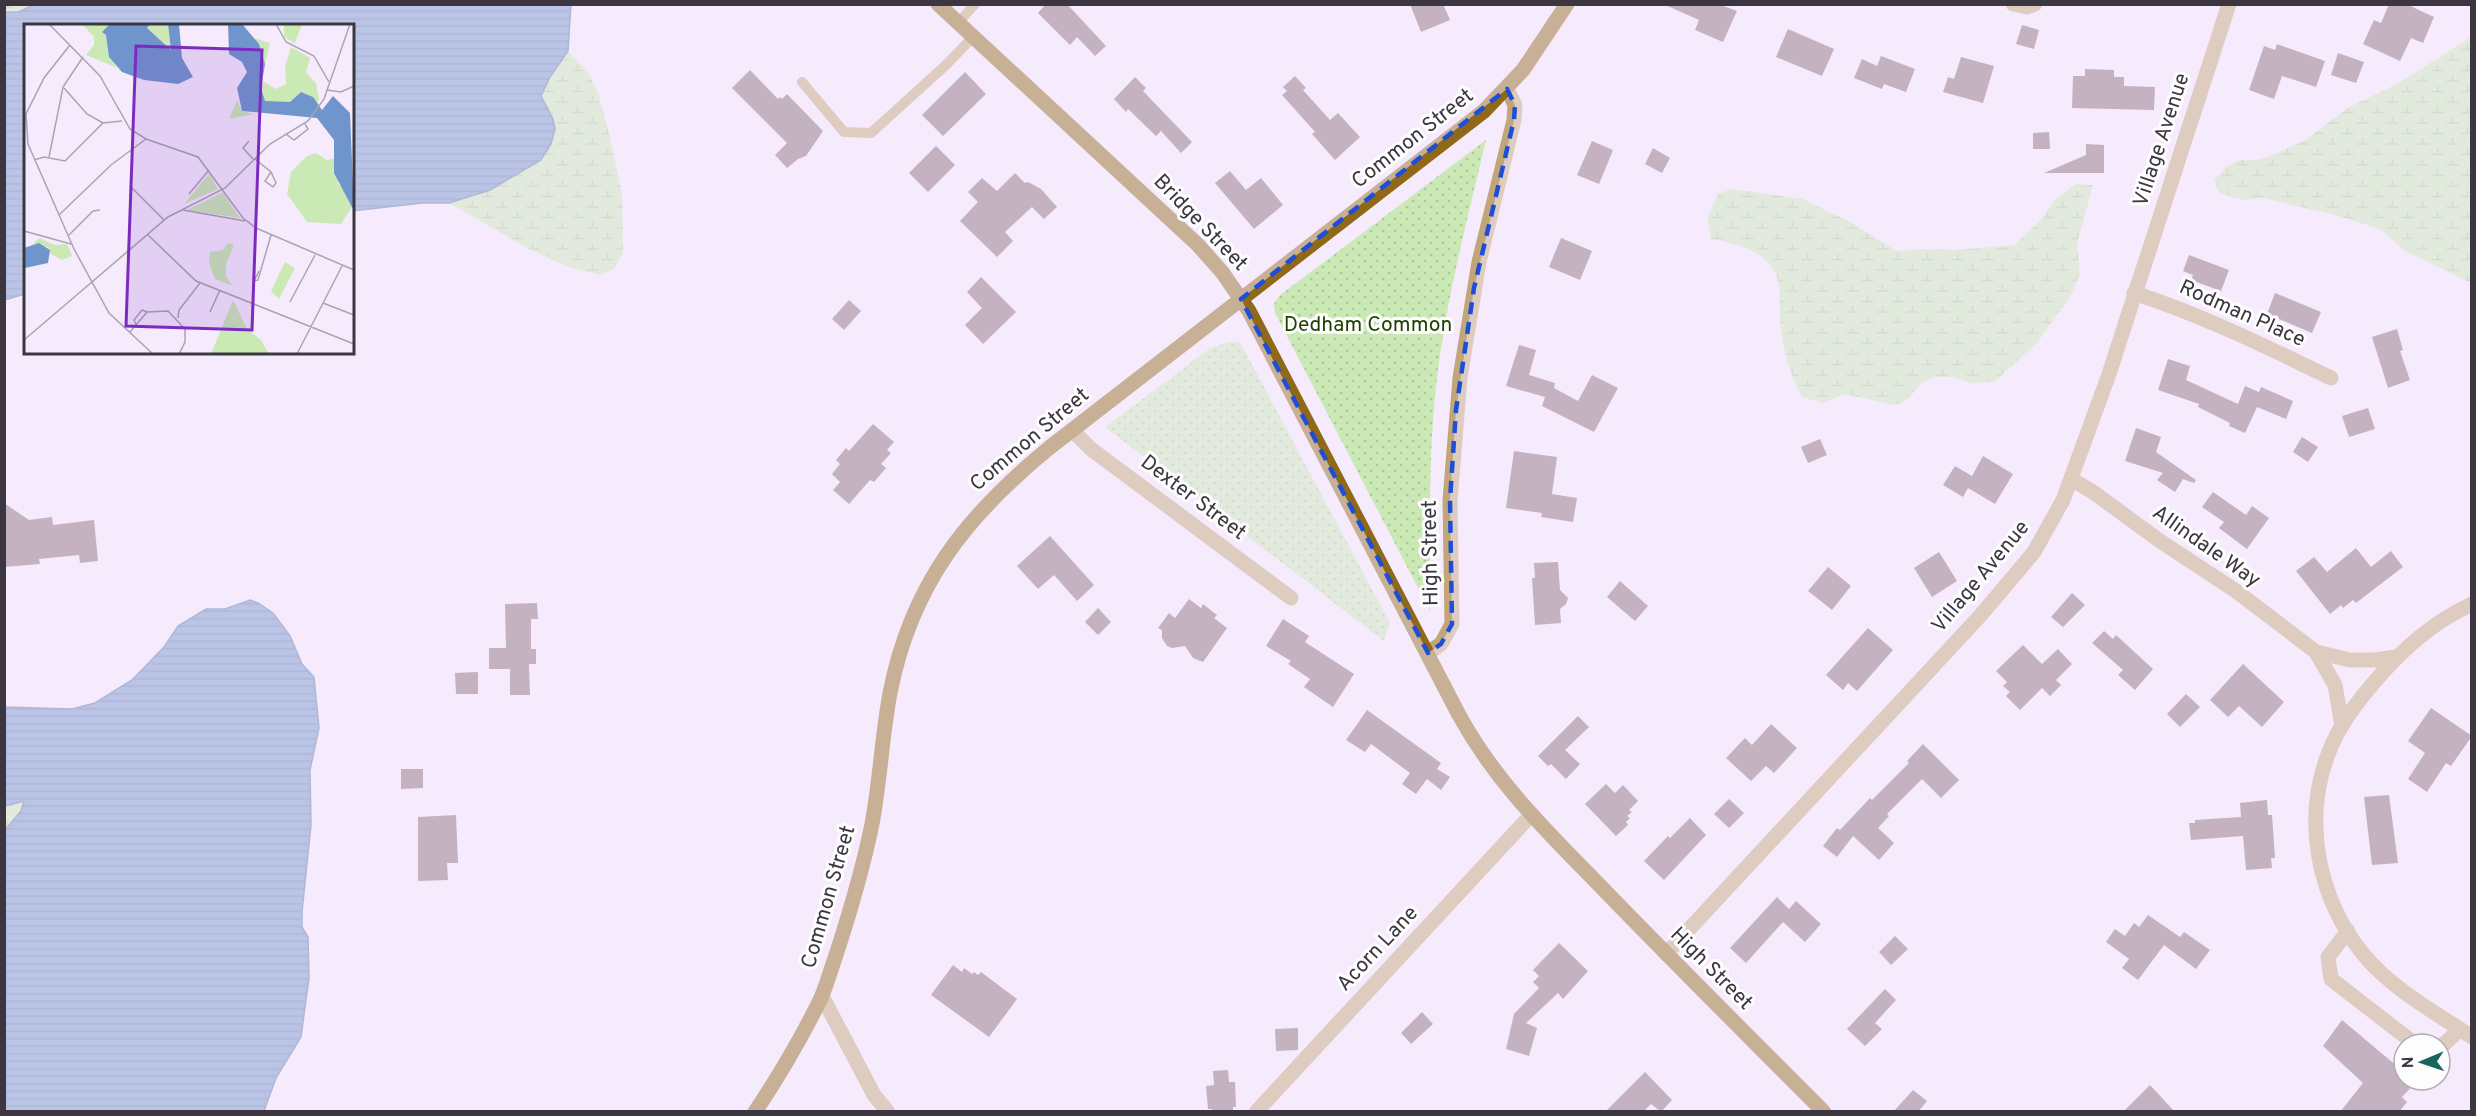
<svg xmlns="http://www.w3.org/2000/svg" width="2476" height="1116" viewBox="0 0 2476 1116" font-family="Overpass,sans-serif">
	<defs>
		<pattern id="wetland-marsh" width="20" height="14" patternUnits="userSpaceOnUse" patternTransform="scale(1.5)"><rect width="20" height="14" fill="#cae9b5"/><path d="M1 5h8M5 5V1M11 12h8M15 12V8" fill="none" stroke="#aec89d"/></pattern>
		<pattern id="park-dots" width="8" height="8" patternUnits="userSpaceOnUse" patternTransform="scale(1.5)"><rect width="8" height="8" fill="#cae9b5"/><path d="M2 2h.1M6 6h.1" fill="none" stroke="#aec89d" stroke-width="1.8" stroke-linecap="round"/></pattern>
		<pattern id="water-rules" width="6" height="5" patternUnits="userSpaceOnUse" patternTransform="scale(1.5)"><rect width="6" height="5" fill="#7095cc"/><path d="M0 2.5h6" fill="none" stroke="#5d7aa7"/></pattern>
	</defs>
	<rect width="100%" height="100%" fill="#f6ebfd"/>
	<path fill="url(#wetland-marsh)" d="M 4,5 L 36,5 L 18,12 L 5,12 Z
		M 2471,37 L 2471,283 L 2405,251 L 2380,229 L 2335,215 L 2262,198 L 2243,200 L 2219,193 L 2214,180 L 2227,166 L 2240,160 L 2256,160 L 2270,156 L 2307,139 L 2349,107 L 2399,83 Z
		M 568,51 L 588,72 L 598,93 L 609,133 L 622,193 L 623,253 L 614,269 L 600,275 L 569,267 L 529,249 L 449,203 L 490,190 L 541,160 L 553,119 L 541,96 L 550,77 Z
		M 2076,184 L 2093,185 L 2077,244 L 2080,274 L 2070,297 L 2037,343 L 1994,382 L 1970,383 L 1953,377 L 1934,377 L 1923,382 L 1903,403 L 1893,405 L 1844,394 L 1823,403 L 1802,397 C 1789,372 1783,350 1780,322 C 1779,309 1781,293 1778,281 C 1771,252 1736,243 1711,239 L 1707,219 L 1718,194 L 1732,189 L 1803,199 L 1848,221 L 1897,251 L 1923,249 L 1955,250 L 2014,245 L 2042,219 L 2055,199 Z
		M 24,800 L 21,811 L 5,830 L 5,806 Z"/>
	<path fill="url(#park-dots)" d="M 1486,140 C 1467,221 1445,303 1436,387 C 1428,461 1430,536 1430,611 L 1275,313 L 1274,304 L 1279,296 Z
		M 1228,342 L 1240,342 L 1390,623 L 1384,641 L 1105,427 L 1209,349 Z"/>
	<path fill="url(#water-rules)" stroke="#6078a2" stroke-width="1.5" d="M 36,4 L 571,4 L 571,5 L 568,51 L 550,77 L 541,96 L 553,119 L 555,129 L 551,144 L 541,160 L 490,190 L 449,203 L 422,203 L 353,211 L 352,26 L 26,26 L 25,294 L 5,300 L 5,12 L 18,12 Z
		M 250,600 L 258,603 L 273,613 L 290,636 L 302,664 L 314,677 L 319,728 L 310,770 L 311,825 L 302,912 L 302,927 L 308,937 L 309,978 L 301,1037 L 276,1078 L 264,1111 L 5,1111 L 5,830 L 21,811 L 24,801 L 5,806 L 5,707 L 72,709 L 95,703 L 132,680 L 164,647 L 178,626 L 206,609 L 225,609 Z"/>
	<path fill="#876e75" d="M 1046,4 L 1067,4 L 1106,46 L 1095,56 L 1077,37 L 1070,45 L 1038,13 Z
		M 1410,4 L 1443,4 L 1450,20 L 1421,32 Z
		M 1663,4 L 1718,4 L 1737,11 L 1723,42 L 1695,30 L 1699,20 Z
		M 2389,4 L 2406,4 L 2434,17 L 2423,43 L 2411,38 L 2400,61 L 2363,44 L 2374,20 L 2381,23 Z
		M 2022,25 L 2039,30 L 2034,49 L 2016,44 Z
		M 1788,29 L 1834,49 L 1822,76 L 1776,57 Z
		M 2277,44 L 2325,61 L 2316,87 L 2282,76 L 2274,99 L 2249,90 L 2264,46 L 2275,50 Z
		M 2338,53 L 2364,62 L 2356,83 L 2331,75 Z
		M 1881,56 L 1915,69 L 1906,92 L 1884,84 L 1882,89 L 1854,78 L 1862,59 L 1877,66 Z
		M 1961,57 L 1994,66 L 1983,103 L 1943,92 L 1948,77 L 1954,79 Z
		M 2085,69 L 2114,70 L 2114,77 L 2124,77 L 2124,86 L 2155,87 L 2154,110 L 2072,108 L 2073,76 L 2085,76 Z
		M 750,70 L 778,99 L 780,97 L 782,99 L 787,94 L 823,131 L 806,156 L 798,159 L 787,168 L 775,155 L 787,143 L 732,88 Z
		M 965,72 L 986,94 L 943,136 L 922,115 Z
		M 1295,76 L 1306,88 L 1303,90 L 1330,120 L 1338,113 L 1360,137 L 1335,160 L 1312,134 L 1315,132 L 1282,95 L 1287,91 L 1283,87 Z
		M 1135,77 L 1146,88 L 1143,91 L 1192,142 L 1181,153 L 1161,131 L 1156,136 L 1128,109 L 1126,112 L 1114,99 Z
		M 2049,132 L 2050,149 L 2033,149 L 2033,133 Z
		M 1592,141 L 1613,150 L 1599,184 L 1577,175 Z
		M 2086,144 L 2104,145 L 2104,173 L 2044,173 L 2086,155 Z
		M 936,146 L 955,165 L 928,192 L 909,173 Z
		M 1653,148 L 1670,158 L 1662,173 L 1645,164 Z
		M 1230,171 L 1246,190 L 1261,178 L 1283,205 L 1254,229 L 1215,183 Z
		M 1015,173 L 1025,183 L 1028,182 L 1041,189 L 1057,207 L 1044,219 L 1032,207 L 1005,232 L 1013,241 L 997,257 L 960,221 L 978,202 L 968,192 L 982,178 L 997,191 Z
		M 1561,238 L 1592,251 L 1580,280 L 1549,267 Z
		M 2189,255 L 2229,270 L 2221,291 L 2191,280 L 2193,275 L 2183,271 Z
		M 981,277 L 1016,312 L 983,344 L 965,325 L 982,308 L 967,292 Z
		M 2275,293 L 2321,312 L 2312,333 L 2267,314 Z
		M 849,300 L 861,311 L 844,330 L 832,319 Z
		M 2397,329 L 2403,350 L 2400,351 L 2410,380 L 2388,388 L 2372,337 Z
		M 1519,345 L 1536,350 L 1529,375 L 1555,383 L 1554,388 L 1578,401 L 1592,375 L 1618,388 L 1594,432 L 1542,406 L 1545,397 L 1506,386 Z
		M 2168,359 L 2190,366 L 2186,380 L 2238,404 L 2245,386 L 2259,392 L 2261,387 L 2293,401 L 2286,419 L 2257,407 L 2245,433 L 2229,426 L 2230,423 L 2198,407 L 2199,404 L 2158,390 Z
		M 2368,408 L 2375,429 L 2349,437 L 2342,416 Z
		M 873,424 L 894,442 L 887,450 L 891,453 L 881,464 L 886,468 L 874,482 L 870,480 L 849,504 L 833,490 L 840,482 L 832,474 L 840,464 L 836,460 L 846,448 L 849,451 Z
		M 2136,428 L 2161,437 L 2156,452 L 2196,480 L 2194,483 L 2183,479 L 2175,492 L 2157,480 L 2163,473 L 2125,461 Z
		M 2302,437 L 2318,447 L 2308,462 L 2293,452 Z
		M 1820,439 L 1827,455 L 1808,463 L 1801,447 Z
		M 1514,451 L 1557,457 L 1552,494 L 1577,498 L 1573,522 L 1541,517 L 1542,513 L 1506,508 Z
		M 1983,456 L 2013,474 L 1995,504 L 1968,488 L 1963,497 L 1943,485 L 1955,466 L 1972,476 Z
		M 2213,492 L 2246,515 L 2252,506 L 2269,518 L 2247,549 L 2219,528 L 2224,522 L 2202,507 Z
		M 4,503 L 29,520 L 52,517 L 53,525 L 94,520 L 98,561 L 80,563 L 79,555 L 39,559 L 40,564 L 4,567 Z
		M 1050,536 L 1094,585 L 1077,601 L 1054,575 L 1038,589 L 1017,566 Z
		M 2356,548 L 2371,567 L 2391,551 L 2403,567 L 2356,603 L 2353,600 L 2343,608 L 2341,605 L 2330,614 L 2296,571 L 2314,557 L 2327,572 Z
		M 1939,552 L 1957,581 L 1932,597 L 1914,568 Z
		M 1558,562 L 1560,590 L 1568,598 L 1566,604 L 1560,609 L 1561,623 L 1535,625 L 1532,578 L 1535,578 L 1534,563 Z
		M 1828,567 L 1851,586 L 1832,610 L 1808,591 Z
		M 1620,581 L 1648,606 L 1635,621 L 1607,597 Z
		M 2072,593 L 2085,605 L 2063,627 L 2051,617 Z
		M 1189,599 L 1201,608 L 1203,604 L 1217,615 L 1214,618 L 1227,628 L 1203,662 L 1193,658 L 1185,646 L 1172,648 L 1167,646 L 1162,638 L 1162,630 L 1158,628 L 1169,613 L 1175,618 Z
		M 537,603 L 538,619 L 531,619 L 531,649 L 536,649 L 536,664 L 529,664 L 530,695 L 510,695 L 510,669 L 489,669 L 489,648 L 506,648 L 505,604 Z
		M 1098,608 L 1111,622 L 1098,635 L 1085,622 Z
		M 1283,619 L 1309,636 L 1305,642 L 1354,674 L 1333,707 L 1304,687 L 1310,679 L 1288,664 L 1291,661 L 1266,646 Z
		M 1868,628 L 1893,650 L 1857,691 L 1848,683 L 1843,690 L 1826,675 Z
		M 2104,631 L 2113,639 L 2116,635 L 2153,669 L 2135,690 L 2118,675 L 2123,670 L 2092,643 Z
		M 2023,645 L 2042,664 L 2058,649 L 2072,664 L 2056,680 L 2061,685 L 2050,696 L 2042,688 L 2020,710 L 2006,696 L 2010,692 L 2003,686 L 2007,682 L 1996,671 Z
		M 2243,664 L 2284,702 L 2262,727 L 2239,706 L 2228,717 L 2210,700 Z
		M 478,672 L 478,694 L 456,694 L 455,673 Z
		M 2186,694 L 2200,707 L 2180,727 L 2167,714 Z
		M 2431,708 L 2472,736 L 2451,766 L 2446,763 L 2427,792 L 2408,779 L 2425,753 L 2408,741 Z
		M 1367,710 L 1441,763 L 1437,769 L 1450,777 L 1441,790 L 1427,779 L 1416,794 L 1402,784 L 1410,773 L 1371,744 L 1365,752 L 1346,740 Z
		M 1578,716 L 1589,727 L 1565,750 L 1580,764 L 1566,779 L 1551,764 L 1548,766 L 1538,756 Z
		M 1771,724 L 1797,748 L 1774,773 L 1766,766 L 1751,781 L 1726,758 L 1745,738 L 1752,745 Z
		M 1923,744 L 1959,780 L 1941,798 L 1922,779 L 1887,814 L 1889,816 L 1878,828 L 1894,843 L 1879,860 L 1853,836 L 1837,857 L 1823,846 L 1837,828 L 1840,830 L 1870,798 L 1872,800 L 1909,763 L 1907,761 Z
		M 401,769 L 423,769 L 423,788 L 401,789 Z
		M 1606,784 L 1615,793 L 1623,785 L 1638,801 L 1629,810 L 1632,812 L 1627,816 L 1630,818 L 1626,822 L 1628,825 L 1616,836 L 1585,804 Z
		M 2389,795 L 2398,863 L 2372,865 L 2364,797 Z
		M 1729,799 L 1744,813 L 1729,828 L 1714,814 Z
		M 2267,800 L 2268,815 L 2272,815 L 2275,858 L 2271,858 L 2272,868 L 2246,870 L 2243,836 L 2191,840 L 2189,823 L 2195,823 L 2195,820 L 2241,817 L 2240,803 Z
		M 456,815 L 458,863 L 447,863 L 448,880 L 418,881 L 418,817 Z
		M 1690,818 L 1706,835 L 1664,880 L 1644,861 L 1668,836 L 1670,838 Z
		M 1777,897 L 1789,909 L 1796,901 L 1821,924 L 1805,942 L 1783,922 L 1746,963 L 1730,948 Z
		M 2148,915 L 2180,937 L 2184,932 L 2210,950 L 2196,969 L 2164,945 L 2138,980 L 2122,968 L 2129,959 L 2106,942 L 2115,929 L 2125,936 L 2134,923 L 2139,927 Z
		M 1895,936 L 1908,949 L 1891,965 L 1879,952 Z
		M 1559,943 L 1588,971 L 1563,999 L 1558,993 L 1526,1023 L 1537,1028 L 1529,1056 L 1506,1049 L 1514,1014 L 1539,988 L 1533,982 L 1539,976 L 1533,970 Z
		M 953,965 L 962,972 L 964,968 L 972,974 L 974,972 L 978,975 L 981,972 L 1017,999 L 989,1037 L 931,995 Z
		M 1885,989 L 1896,1000 L 1875,1023 L 1882,1029 L 1865,1046 L 1847,1029 Z
		M 1422,1012 L 1433,1024 L 1411,1044 L 1401,1033 Z
		M 2342,1020 L 2404,1072 L 2404,1080 L 2418,1080 L 2402,1097 L 2407,1102 L 2399,1112 L 2340,1112 L 2363,1083 L 2323,1046 Z
		M 1298,1028 L 1298,1050 L 1276,1051 L 1275,1029 Z
		M 1228,1070 L 1229,1082 L 1235,1082 L 1236,1107 L 1233,1107 L 1233,1112 L 1213,1112 L 1212,1109 L 1208,1109 L 1206,1086 L 1214,1085 L 1213,1071 Z
		M 1645,1072 L 1672,1100 L 1661,1112 L 1651,1104 L 1643,1112 L 1605,1112 Z
		M 2150,1085 L 2175,1112 L 2123,1112 Z
		M 1913,1090 L 1927,1101 L 1918,1112 L 1893,1112 Z"/>
	<g fill="none" stroke-linecap="round" stroke-linejoin="round">
		<path stroke="#c0a678" stroke-width="10" d="M 958,23 L 975,4
			M 802,82 L 844,132 L 871,133 L 946,65 L 973,37"/>
		<path stroke="#c0a678" stroke-width="15" d="M 2013,4 L 2027,7 L 2035,4
			M 2134,293 C 2202,315 2267,347 2331,378
			M 1072,430 L 1091,449 L 1291,598
			M 2071,479 L 2093,492 L 2160,541 L 2236,591 L 2316,652 L 2350,660 L 2375,660 L 2396,657
			M 2472,604 C 2433,622 2404,648 2376,680 C 2358,701 2339,725 2329,752 C 2302,820 2318,898 2363,954 C 2392,989 2434,1012 2472,1037
			M 2316,652 L 2335,685 L 2342,726
			M 1428,653 L 1441,644 L 1452,624 L 1450,500 L 1460,378 L 1479,262 L 1514,120 L 1515,105 L 1507,89
			M 2348,931 L 2328,957 L 2331,979 L 2415,1044
			M 1666,954 L 1980,616 L 2034,552 L 2063,500 L 2108,377 L 2229,4
			M 822,996 L 874,1095 L 888,1112
			M 2440,1048 L 2460,1029
			M 1256,1112 L 1531,815"/>
		<path stroke="#8f6918" stroke-width="15" d="M 938,4 L 1198,245 L 1222,272 L 1249,311 L 1459,715 C 1498,786 1550,834 1606,892 C 1678,966 1751,1039 1824,1112
			M 755,1112 C 779,1076 802,1037 821,998 C 827,984 831,969 836,955 C 850,912 863,868 872,824 C 880,781 882,736 890,693 C 911,585 966,516 1049,448 L 1484,111 L 1523,70 L 1567,4"/>
	</g>
	<path d="M0 0H2476V1116H0ZM 1507,89 L 1515,105 L 1514,120 L 1474,288 L 1456,410 L 1450,500 L 1452,624 L 1441,644 L 1428,653 L 1241,299 Z" fill="#f6ebfd" fill-opacity=".55" fill-rule="evenodd"/>
	<path fill="none" stroke="#1d4ed8" stroke-width="4.5" stroke-dasharray="12 8" stroke-linejoin="round" d="M 1507,89 L 1515,105 L 1514,120 L 1474,288 L 1456,410 L 1450,500 L 1452,624 L 1441,644 L 1428,653 L 1241,299 Z"/>
	<g text-anchor="middle" dominant-baseline="central" stroke-width="6" stroke-linejoin="round" paint-order="stroke">
		<g font-size="21" fill="#3b363f" stroke="#fdfdfd">
			<text transform="translate(1413 139) rotate(-38)">Common Street</text>
			<text transform="translate(2162 140) rotate(-72)">Village Avenue</text>
			<text transform="translate(1200 223) rotate(46)">Bridge Street</text>
			<text transform="translate(2242 314) rotate(24)">Rodman Place</text>
			<text transform="translate(1030 440) rotate(-40)">Common Street</text>
			<text transform="translate(1193 498) rotate(37)">Dexter Street</text>
			<text transform="translate(2206 547) rotate(35)">Allindale Way</text>
			<text transform="translate(1431 553) rotate(-91)">High Street</text>
			<text transform="translate(1981 577) rotate(-50)">Village Avenue</text>
			<text transform="translate(829 897) rotate(-74)">Common Street</text>
			<text transform="translate(1378 949) rotate(-47)">Acorn Lane</text>
			<text transform="translate(1711 969) rotate(45)">High Street</text>
		</g>
		<g font-size="21" fill="#214100" stroke="#fdfdfd">
			<text x="1368" y="325">Dedham Common</text>
		</g>
	</g>
	<g transform="translate(24 24)">
		<rect width="330" height="330" fill="#f6ebfd"/>
		<path d="M 261,238 L 271,244 L 255,275 L 247,267 Z" fill="#cae9b5"/>
		<path d="M 58,0 L 86,1 L 82,4 L 85,33 L 93,44 L 62,31 L 70,21 L 70,13 ZM 126,0 L 144,0 L 147,26 L 123,4 ZM 260,0 L 278,0 L 271,19 L 260,13 ZM 229,14 L 246,19 L 241,40 L 235,20 ZM 267,23 L 286,34 L 282,48 L 292,59 L 295,76 L 292,81 L 289,73 L 277,68 L 266,78 L 252,80 L 241,77 L 238,72 L 239,57 L 251,65 L 262,60 L 261,43 ZM 213,76 L 218,87 L 230,90 L 205,95 ZM 292,129 L 303,136 L 312,134 L 314,160 L 321,165 L 328,183 L 317,200 L 283,198 L 263,170 L 267,148 L 283,132 ZM 15,214 L 31,221 L 43,220 L 48,232 L 38,236 L 27,230 L 24,223 L 8,221 ZM 204,219 L 210,221 L 202,240 L 202,253 L 209,262 L 191,255 L 185,239 L 186,228 L 199,226 ZM 209,276 L 223,305 L 237,316 L 245,330 L 187,330 Z" fill="#cae9b5"/>
		<path d="M 185,150 L 194,165 L 160,180 ZM 199,169 L 216,194 L 163,186 L 197,169 Z" fill="#cae9b5"/>
		<path d="M 86,0 L 126,0 L 123,4 L 147,26 L 144,0 L 155,0 L 158,34 L 169,53 L 154,60 L 120,56 L 98,48 L 85,33 L 82,11 L 78,8 ZM 204,0 L 218,0 L 235,20 L 241,40 L 237,64 L 241,77 L 266,78 L 277,68 L 289,73 L 298,86 L 309,72 L 326,89 L 330,187 L 310,149 L 310,116 L 293,94 L 218,87 L 213,64 L 223,48 L 218,38 L 205,30 ZM 15,219 L 26,226 L 24,239 L 1,244 L 0,224 Z" fill="#7095cc"/>
		<path fill="none" stroke="#aba3b1" stroke-width="1.5" d="M 25,0 L 76,52 L 106,105 L 122,115 L 174,133 L 219,194 L 232,204 L 330,246M 252,0 L 262,18 L 290,32 L 305,58M 46,21 L 20,54 L 2,90 L 4,120 L 50,225 L 85,289 L 129,330M 40,64 L 63,90 L 79,99M 303,66 L 317,68 L 330,62M 262,110 L 270,116 L 284,105 L 281,100M 225,117 L 219,124 L 230,136M 25,133 L 39,63 L 59,33M 231,135 L 247,148 L 252,159 L 249,163 L 241,157 L 247,148M 10,136 L 20,133 L 41,137 L 79,99 L 98,97M 106,162 L 140,196M 165,170 L 185,146M 159,186 L 221,197M 35,191 L 87,141 L 122,115M 0,207 L 47,220M 45,211 L 69,187 L 76,186M 124,211 L 172,257 L 330,320M 235,247 L 230,257 L 234,256 L 247,211M 266,278 L 291,231M 299,279 L 330,291M 186,288 L 196,266M 154,294 L 155,286 L 176,259M 112,300 L 110,296 L 118,286 L 123,288M 106,308 L 123,288 L 144,287 L 161,305 L 161,318 L 155,330M 0,316 L 144,193 L 201,164 L 246,120 L 284,97 L 300,75 L 326,0M 273,330 L 318,242"/>
		<path fill="#7b2cbf" fill-opacity="0.15" stroke="#7b2cbf" stroke-width="3" d="M 112,22 L 238,26 L 228,306 L 102,302 Z"/>
		<rect width="330" height="330" fill="none" stroke="#3b363f" stroke-width="3"/>
	</g>
	<rect width="2476" height="1116" fill="none" stroke="#3b363f" stroke-width="12"/>
	<g transform="translate(2422 1062) rotate(268)"><circle r="28" fill="#fdfdfd" stroke="#afadb1" stroke-width="1.5"/>
	<path d="M0-4.5L10 22L0 15L-10 22Z" fill="#19645c"/>
	<text y="-9" font-size="16" font-weight="bold" text-anchor="middle" fill="#3b363f">N</text>
	</g>
</svg>
